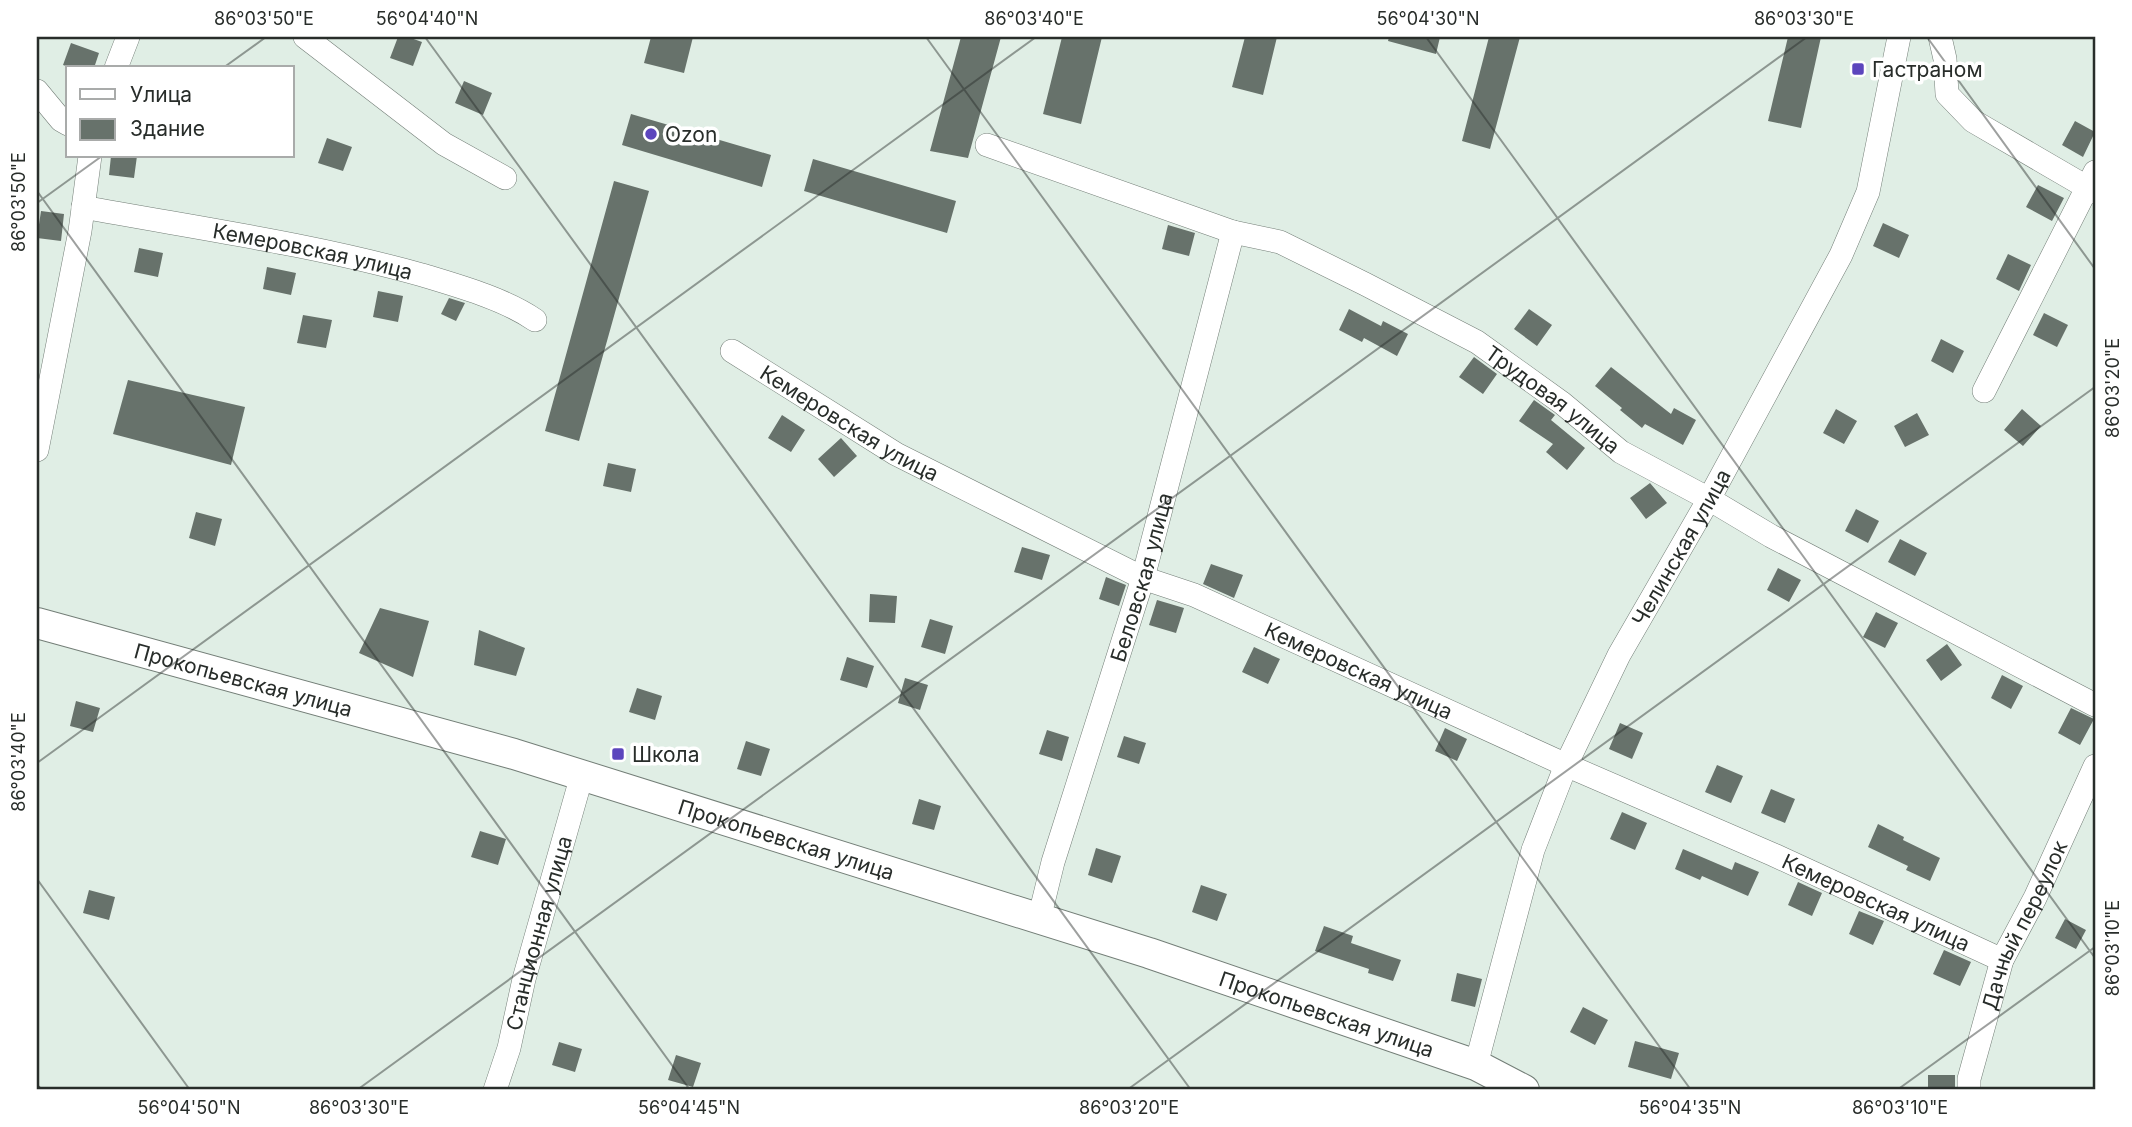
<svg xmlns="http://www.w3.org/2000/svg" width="2132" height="1127" viewBox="0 0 2132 1127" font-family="Inter,sans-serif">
	<rect width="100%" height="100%" fill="#e0eee5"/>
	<path fill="#67726b" d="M 398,37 L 408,37 L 422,42 L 413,66 L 390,58 Z
		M 651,37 L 693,37 L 684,73 L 644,63 Z
		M 961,37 L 1001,37 L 968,158 L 930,151 Z
		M 1062,37 L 1102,37 L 1081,124 L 1043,114 Z
		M 1245,37 L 1277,37 L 1263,95 L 1232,87 Z
		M 1389,37 L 1440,37 L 1436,54 L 1388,41 Z
		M 1489,37 L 1520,37 L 1490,149 L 1462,141 Z
		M 1788,37 L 1821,37 L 1801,128 L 1768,121 Z
		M 71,43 L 99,53 L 94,68 L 72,68 L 63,65 Z
		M 464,81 L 492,93 L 483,115 L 455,103 Z
		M 631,114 L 771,155 L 762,187 L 622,145 Z
		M 2075,121 L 2095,132 L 2083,157 L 2062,145 Z
		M 327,138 L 352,147 L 343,171 L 318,163 Z
		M 111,156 L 137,156 L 134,178 L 109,175 Z
		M 813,159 L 956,201 L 947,233 L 804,191 Z
		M 614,181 L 649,191 L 579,441 L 545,431 Z
		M 2038,185 L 2064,198 L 2052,221 L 2026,207 Z
		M 41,211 L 64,214 L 61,241 L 37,238 Z
		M 1883,223 L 1909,235 L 1899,258 L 1873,246 Z
		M 1168,225 L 1195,233 L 1189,256 L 1162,249 Z
		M 139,248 L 163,253 L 158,277 L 134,272 Z
		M 2008,254 L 2031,265 L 2019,291 L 1996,279 Z
		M 267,267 L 296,273 L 291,295 L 263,289 Z
		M 378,291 L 403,296 L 398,322 L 373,317 Z
		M 449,298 L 465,303 L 456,321 L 441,314 Z
		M 1349,309 L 1381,326 L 1383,321 L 1408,334 L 1397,356 L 1364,338 L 1362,342 L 1339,330 Z
		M 1529,309 L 1552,325 L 1537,346 L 1514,329 Z
		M 2044,313 L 2068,325 L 2057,347 L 2033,335 Z
		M 303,315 L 332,320 L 326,348 L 297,343 Z
		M 1941,339 L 1964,351 L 1953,373 L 1931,361 Z
		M 1474,357 L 1497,374 L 1483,394 L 1459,377 Z
		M 1611,367 L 1671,414 L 1674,408 L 1696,420 L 1683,445 L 1645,424 L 1642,428 L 1620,410 L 1622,408 L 1595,386 Z
		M 128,380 L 245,407 L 231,465 L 113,434 Z
		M 1534,400 L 1555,415 L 1551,420 L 1585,448 L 1567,470 L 1546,452 L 1553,444 L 1519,421 Z
		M 1836,409 L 1857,421 L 1844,444 L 1823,433 Z
		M 2022,409 L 2041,426 L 2023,446 L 2004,430 Z
		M 1917,413 L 1929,435 L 1905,447 L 1894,426 Z
		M 782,415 L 805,430 L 791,452 L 768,438 Z
		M 841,438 L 857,456 L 834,477 L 818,459 Z
		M 608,463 L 636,469 L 631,492 L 603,486 Z
		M 1650,483 L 1667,503 L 1646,519 L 1630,498 Z
		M 1856,509 L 1879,521 L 1868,543 L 1845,531 Z
		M 196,512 L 222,519 L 215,546 L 189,538 Z
		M 1900,539 L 1927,553 L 1915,576 L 1888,562 Z
		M 1022,547 L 1050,555 L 1042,580 L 1014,572 Z
		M 1211,564 L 1243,575 L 1234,598 L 1203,584 Z
		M 1778,568 L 1801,580 L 1789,602 L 1767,590 Z
		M 1106,577 L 1126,585 L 1119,606 L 1099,599 Z
		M 870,594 L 897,596 L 895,623 L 869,622 Z
		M 1157,600 L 1184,608 L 1176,633 L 1149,625 Z
		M 380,608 L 429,621 L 413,677 L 359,653 Z
		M 1876,612 L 1898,623 L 1885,648 L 1863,637 Z
		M 930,619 L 953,626 L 945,654 L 921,647 Z
		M 479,630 L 525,648 L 516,676 L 474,665 Z
		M 1947,644 L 1962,665 L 1941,681 L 1926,660 Z
		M 1254,647 L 1280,659 L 1268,684 L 1242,672 Z
		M 847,657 L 874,666 L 867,688 L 840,680 Z
		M 2002,675 L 2023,686 L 2011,709 L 1991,698 Z
		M 905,678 L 928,685 L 920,710 L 898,703 Z
		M 637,688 L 662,696 L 655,720 L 629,712 Z
		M 76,701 L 100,708 L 93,732 L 70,726 Z
		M 2071,708 L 2094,719 L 2080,745 L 2058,733 Z
		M 1620,723 L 1643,733 L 1632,759 L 1609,749 Z
		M 1445,728 L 1467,739 L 1457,761 L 1435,751 Z
		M 1047,730 L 1069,737 L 1062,761 L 1039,754 Z
		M 1124,736 L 1146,743 L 1139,764 L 1117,757 Z
		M 746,741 L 770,749 L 761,776 L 737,769 Z
		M 1717,765 L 1743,776 L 1731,803 L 1705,792 Z
		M 1771,789 L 1795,799 L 1785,823 L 1761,813 Z
		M 919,799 L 941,806 L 934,830 L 912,824 Z
		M 1622,812 L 1647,823 L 1635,850 L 1610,839 Z
		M 1878,824 L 1904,837 L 1903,840 L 1940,858 L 1930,881 L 1906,870 L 1908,866 L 1868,847 Z
		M 480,831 L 506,839 L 498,865 L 471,857 Z
		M 1096,848 L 1121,856 L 1112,883 L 1088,875 Z
		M 1683,849 L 1732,870 L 1735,862 L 1759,872 L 1748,896 L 1702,876 L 1700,880 L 1675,869 Z
		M 1798,882 L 1822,893 L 1812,916 L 1788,905 Z
		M 1201,885 L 1227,894 L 1217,921 L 1192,912 Z
		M 89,890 L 115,897 L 109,920 L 83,913 Z
		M 1859,911 L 1884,921 L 1873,945 L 1849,934 Z
		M 2065,919 L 2086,930 L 2076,949 L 2055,938 Z
		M 1324,926 L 1353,936 L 1351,943 L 1401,960 L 1393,981 L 1368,973 L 1369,969 L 1315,951 Z
		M 1944,950 L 1971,962 L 1960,986 L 1933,974 Z
		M 1457,973 L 1482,979 L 1475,1007 L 1451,1001 Z
		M 1583,1007 L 1608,1020 L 1595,1045 L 1570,1032 Z
		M 1635,1041 L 1679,1053 L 1671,1079 L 1628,1067 Z
		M 559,1042 L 582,1049 L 575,1072 L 552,1065 Z
		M 676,1055 L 701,1063 L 693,1087 L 668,1080 Z
		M 1928,1075 L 1955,1075 L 1955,1090 L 1928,1090 Z"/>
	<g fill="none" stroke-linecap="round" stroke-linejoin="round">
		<g stroke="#737e77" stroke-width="24">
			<g id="minor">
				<path d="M 305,37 L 444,144 L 505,178"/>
				<path d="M 1940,37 L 1945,59 L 1947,94 L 1973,121 L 2095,192"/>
				<path d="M 116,68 L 128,37"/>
				<path d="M 37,91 L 61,120 L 68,124"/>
				<path id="s1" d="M 987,145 L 1233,232 L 1280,242 L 1365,284 L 1477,342 L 1562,403 L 1621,452 L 1709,499 L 1771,536 L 2095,705"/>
				<path id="s2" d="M 83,207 C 196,228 311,244 422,275 C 458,286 505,299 535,320"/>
				<path id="s3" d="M 732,351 L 896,454 L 1143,578 L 1194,595 L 1566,765 L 1774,855 L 2002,960"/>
				<path d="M 1984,391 L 2095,172"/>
				<path d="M 37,450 L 80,231 L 90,156"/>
				<path id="s4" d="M 1039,919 L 1053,862 L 1143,578 L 1233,232"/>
				<path id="s5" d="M 1476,1065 L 1533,850 L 1566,765 L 1619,655 L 1709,499 L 1841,255 L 1868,192 L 1899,37"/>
				<path id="s6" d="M 495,1090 L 509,1048 L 524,979 L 582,775"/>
				<path id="s7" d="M 1969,1090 L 1969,1079 L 2002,960 L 2035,898 L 2095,766"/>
			</g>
		</g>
		<g stroke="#737e77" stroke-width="32">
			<g id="major">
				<path id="s8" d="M 37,623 L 514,754 L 1149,953 L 1476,1065 L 1524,1090"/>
			</g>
		</g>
		<use href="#minor" stroke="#fff" stroke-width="23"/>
		<use href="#major" stroke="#fff" stroke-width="30"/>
		<g stroke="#5e6661" stroke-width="8">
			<path id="rail" d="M 37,1089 L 38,1090"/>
		</g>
		<use href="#rail" stroke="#fff" stroke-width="5" stroke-dasharray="16" stroke-linecap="butt"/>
	</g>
	<path fill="none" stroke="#282d2a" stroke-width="2" stroke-opacity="0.45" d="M 425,37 L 1191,1090M 926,37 L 1691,1090M 1426,37 L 2095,958M 1927,37 L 2095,269M 223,68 L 266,37M 37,191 L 690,1090M 37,203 L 102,156M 37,763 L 1036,37M 37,879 L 190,1090M 357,1090 L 1807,37M 1127,1090 L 2095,387M 1897,1090 L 2095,947"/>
	<g fill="#5c45bd" stroke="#fff" stroke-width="2.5">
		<rect x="1851" y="62" width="14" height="14" rx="3.5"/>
		<circle cx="651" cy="134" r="7"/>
		<rect x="611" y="747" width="14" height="14" rx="3.5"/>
	</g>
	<g text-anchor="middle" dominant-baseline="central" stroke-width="7" stroke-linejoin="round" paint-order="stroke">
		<g font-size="21" fill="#282d2a" stroke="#fff" text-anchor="start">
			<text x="1872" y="69">Гастраном</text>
			<text x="665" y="134">Ozon</text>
			<text x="632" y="754">Школа</text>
		</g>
		<g font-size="21" fill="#282d2a" stroke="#fff">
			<text stroke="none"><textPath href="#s2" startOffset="234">Кемеровская улица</textPath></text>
			<text stroke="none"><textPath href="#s1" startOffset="625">Трудовая улица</textPath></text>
			<text stroke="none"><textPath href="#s3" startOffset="138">Кемеровская улица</textPath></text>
			<text stroke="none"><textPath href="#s5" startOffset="560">Челинская улица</textPath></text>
			<text stroke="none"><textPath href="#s4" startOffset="357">Беловская улица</textPath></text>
			<text stroke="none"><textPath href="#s3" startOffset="705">Кемеровская улица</textPath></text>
			<text stroke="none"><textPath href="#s8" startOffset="214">Прокопьевская улица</textPath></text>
			<text stroke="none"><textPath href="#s8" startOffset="780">Прокопьевская улица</textPath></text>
			<text stroke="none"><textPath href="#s3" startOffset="1272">Кемеровская улица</textPath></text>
			<text stroke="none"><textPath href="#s7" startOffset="175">Дачный переулок</textPath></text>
			<text stroke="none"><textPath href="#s6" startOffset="163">Станционная улица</textPath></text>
			<text stroke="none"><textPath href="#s8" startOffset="1348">Прокопьевская улица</textPath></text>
		</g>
	</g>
	<rect width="2132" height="1127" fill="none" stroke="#ffffff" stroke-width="77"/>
	<rect x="66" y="66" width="228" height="91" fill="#ffffff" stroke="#a9abaa" stroke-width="2"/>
	<rect x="80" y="89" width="35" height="10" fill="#ffffff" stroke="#a9abaa" stroke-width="2"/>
	<text x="130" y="102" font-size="21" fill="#282d2a">Улица</text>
	<rect x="80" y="119" width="35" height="21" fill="#67726b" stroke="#a9abaa" stroke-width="2"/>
	<text x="130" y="136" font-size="21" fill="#282d2a">Здание</text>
	<rect x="38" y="38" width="2056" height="1050" fill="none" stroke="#282d2a" stroke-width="2.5"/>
	<g font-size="18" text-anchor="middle" fill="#282d2a">
		<text x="264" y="25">86°03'50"E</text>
		<text x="427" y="25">56°04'40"N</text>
		<text x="1034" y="25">86°03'40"E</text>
		<text x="1428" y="25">56°04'30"N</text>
		<text x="1804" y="25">86°03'30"E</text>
		<text transform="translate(19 202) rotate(-90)" y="6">86°03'50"E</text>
		<text transform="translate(2113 388) rotate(-90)" y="6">86°03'20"E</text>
		<text transform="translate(19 762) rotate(-90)" y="6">86°03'40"E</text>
		<text transform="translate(2113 948) rotate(-90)" y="6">86°03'10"E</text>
		<text x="189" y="1114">56°04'50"N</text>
		<text x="359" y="1114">86°03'30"E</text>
		<text x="689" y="1114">56°04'45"N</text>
		<text x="1129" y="1114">86°03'20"E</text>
		<text x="1690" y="1114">56°04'35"N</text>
		<text x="1900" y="1114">86°03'10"E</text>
	</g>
</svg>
